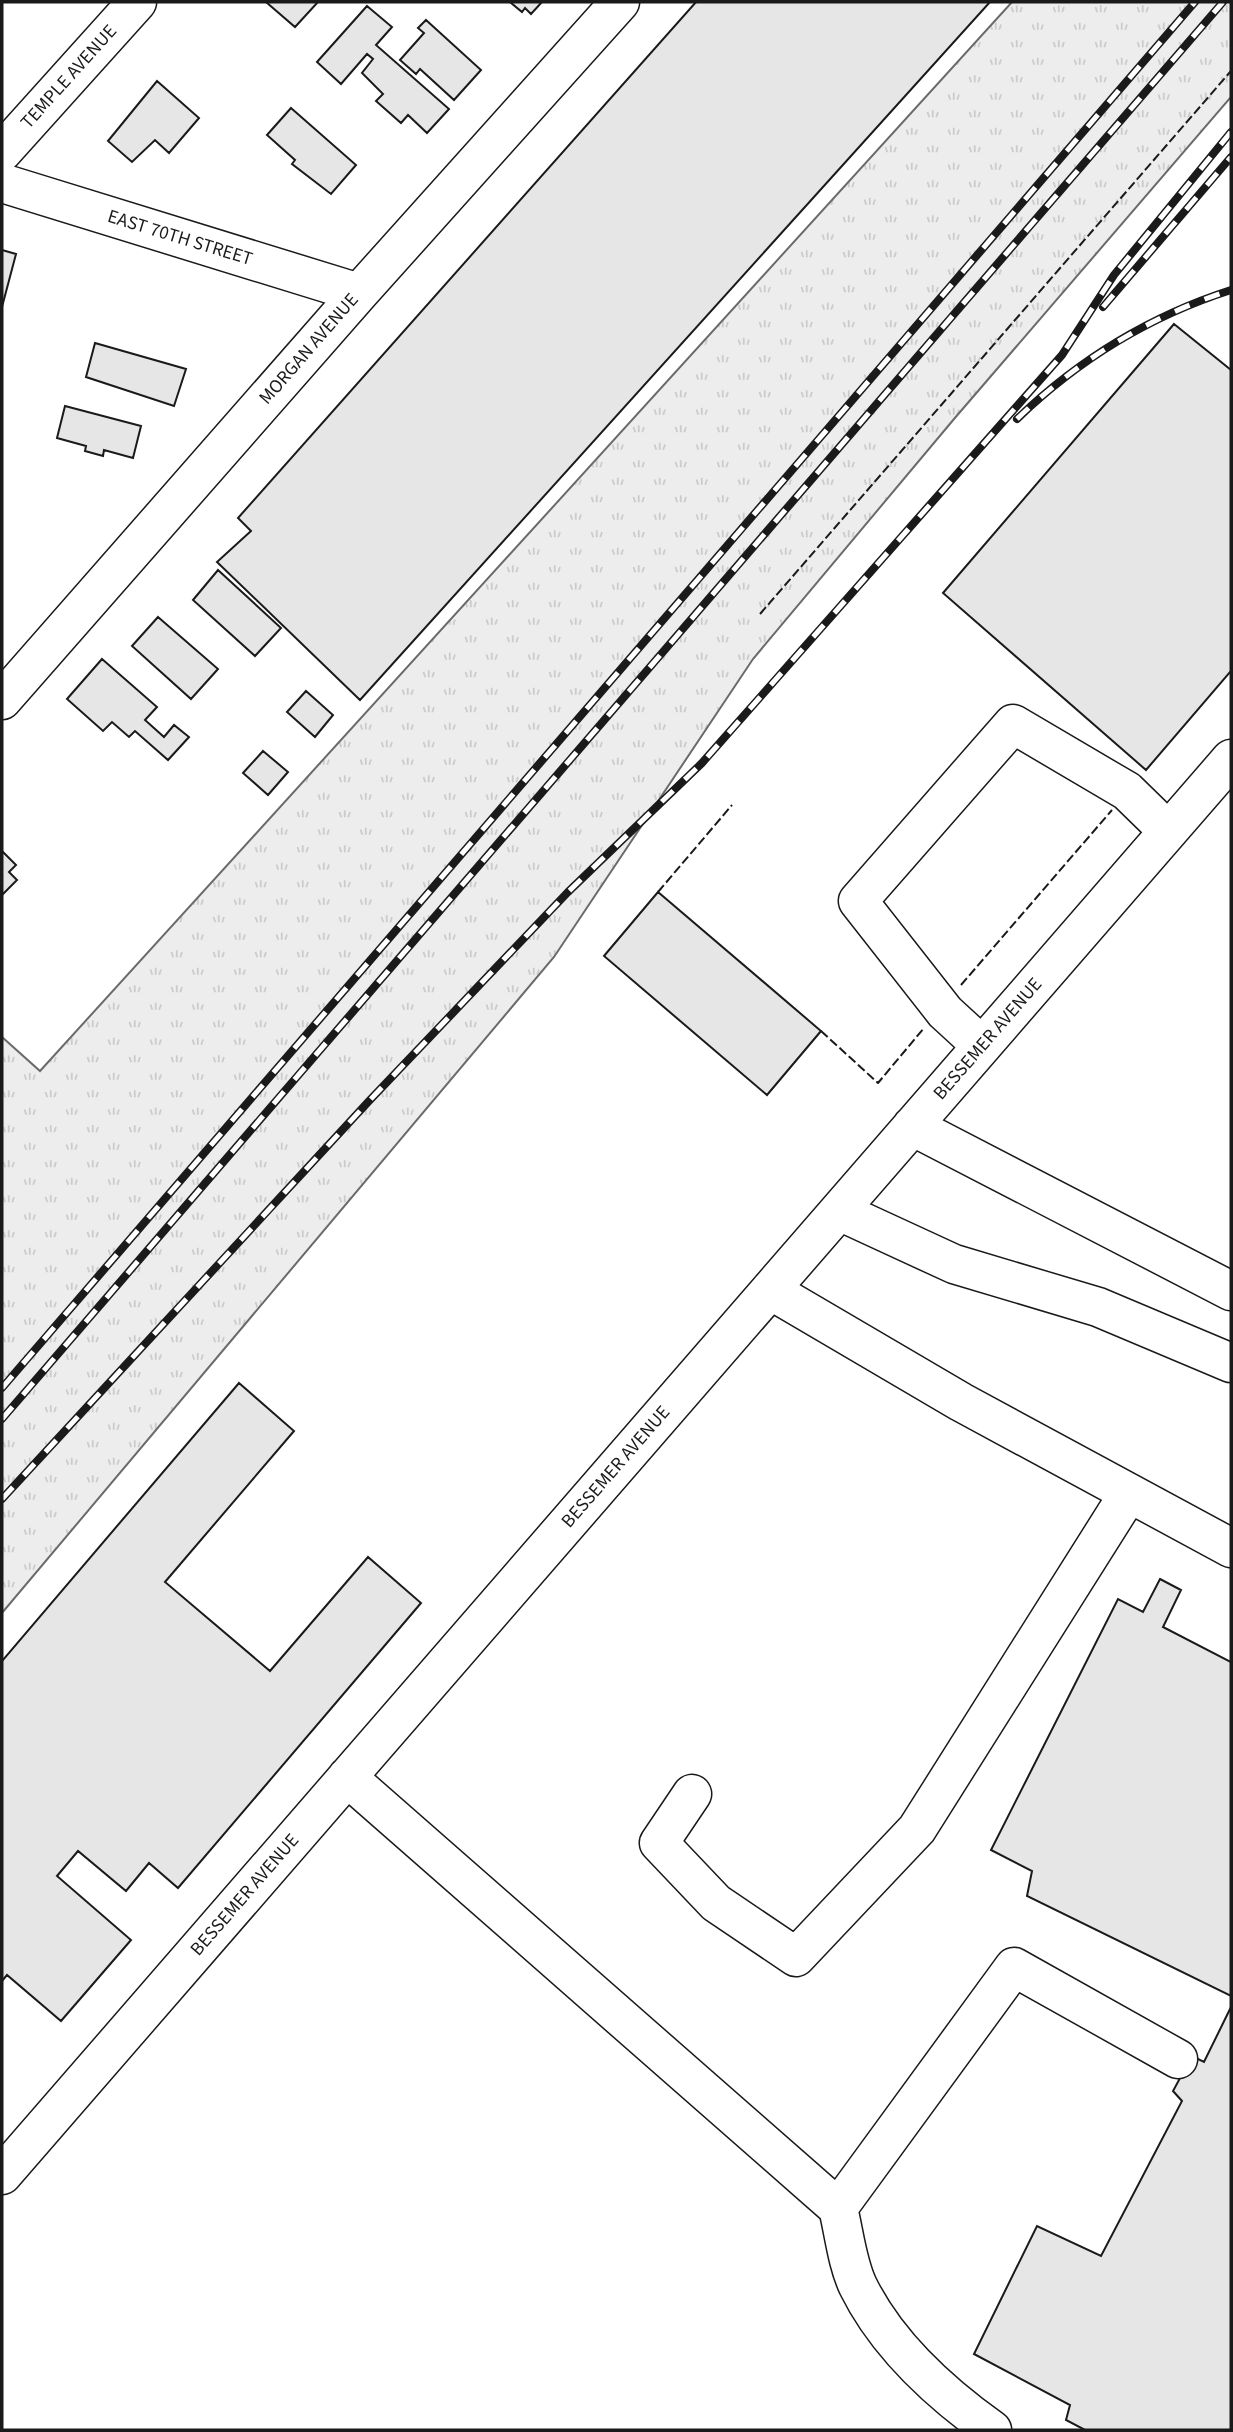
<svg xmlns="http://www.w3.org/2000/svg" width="1233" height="2432" viewBox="0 0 1233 2432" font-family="'Source Sans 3',sans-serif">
	<defs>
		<pattern id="grass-tufts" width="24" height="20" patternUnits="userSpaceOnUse" patternTransform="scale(1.75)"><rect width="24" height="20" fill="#ededed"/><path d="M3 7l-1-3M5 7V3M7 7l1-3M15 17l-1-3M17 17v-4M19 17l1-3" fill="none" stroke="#cbcbcb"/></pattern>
	</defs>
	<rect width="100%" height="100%" fill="#fff"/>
	<path fill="url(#grass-tufts)" stroke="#6a6a6a" stroke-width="2" d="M 1012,2 L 1231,2 L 1231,97 L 954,419 L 753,659 L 554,957 L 2,1613 L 2,1037 L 40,1071 Z"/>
	<path fill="#e6e6e6" stroke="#1a1a1a" stroke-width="2" d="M 266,2 L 318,2 L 295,27 Z
		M 510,2 L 542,2 L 531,14 L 525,8 L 522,12 Z
		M 696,2 L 990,2 L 360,700 L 217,562 L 251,531 L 238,518 Z
		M 367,6 L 392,27 L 376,45 L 449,109 L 427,133 L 408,115 L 401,123 L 376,101 L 383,94 L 362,73 L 373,59 L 367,54 L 341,84 L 317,62 Z
		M 426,20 L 481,70 L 454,100 L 420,69 L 416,74 L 400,60 L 424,33 L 418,28 Z
		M 157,81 L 199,118 L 169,153 L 155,140 L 132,162 L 108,141 Z
		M 291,108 L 356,165 L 331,194 L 292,164 L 295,160 L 267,135 Z
		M 2,250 L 16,254 L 2,307 Z
		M 1174,324 L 1231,370 L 1231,671 L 1146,770 L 943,593 Z
		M 95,343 L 186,369 L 174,406 L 86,377 Z
		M 65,406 L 141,426 L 133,458 L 104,450 L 103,456 L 85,451 L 86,446 L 57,438 Z
		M 218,570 L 281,628 L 255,656 L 193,600 Z
		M 158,617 L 218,669 L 191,699 L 132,646 Z
		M 102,659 L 157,707 L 145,720 L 164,737 L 174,725 L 189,737 L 168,760 L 135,731 L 129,737 L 112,722 L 103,731 L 67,699 Z
		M 306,691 L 333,715 L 315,737 L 287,712 Z
		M 263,751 L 288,772 L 268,795 L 243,773 Z
		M 2,851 L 16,865 L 9,872 L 17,880 L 2,895 Z
		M 658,892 L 821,1031 L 767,1095 L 604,956 Z
		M 239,1383 L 294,1431 L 165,1582 L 270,1671 L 368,1557 L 421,1603 L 178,1888 L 149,1863 L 126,1891 L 78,1851 L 57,1876 L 131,1940 L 61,2021 L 7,1975 L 2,1981 L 2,1661 Z
		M 1160,1579 L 1181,1590 L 1163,1627 L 1231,1662 L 1231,1996 L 1027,1896 L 1032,1871 L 991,1850 L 1118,1599 L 1143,1612 Z
		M 1231,2007 L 1231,2430 L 1085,2430 L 1066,2420 L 1070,2405 L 974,2354 L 1037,2226 L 1101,2256 L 1182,2101 L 1173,2091 L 1192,2056 L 1204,2062 Z"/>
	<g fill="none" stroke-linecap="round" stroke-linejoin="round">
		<g stroke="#1a1a1a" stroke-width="41">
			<path id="minor" d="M 2,152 L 137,2
				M 2,183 L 359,293
				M 2,700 L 359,293 L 620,2
				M 982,1046 L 945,1012 L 858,901 L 1013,724 L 1127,791 L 1168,831
				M 912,1126 L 1231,1291
				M 839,1211 L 954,1264 L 1098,1307 L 1231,1363
				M 770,1290 L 961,1402 L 1231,1548
				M 347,1777 L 838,2208 L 1014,1967 L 1178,2059
				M 692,1794 L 659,1843 L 716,1903 L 796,1957 L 917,1829 L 1129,1493
				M 2,2175 L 1231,759
				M 838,2208 C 844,2232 847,2263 858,2286 C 887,2345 940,2393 992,2430"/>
		</g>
		<use href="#minor" stroke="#fff" stroke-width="38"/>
		<g stroke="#1a1a1a" stroke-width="8">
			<path id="rail" d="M 1103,307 L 1231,157
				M 1017,419 C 1078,360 1150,316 1231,290
				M 2,1388 L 1195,2
				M 2,1419 L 1223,2
				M 2,1499 L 369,1101 L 568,892 L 702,763 L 1062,355 L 1114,275 L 1231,132"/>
		</g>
		<use href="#rail" stroke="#fff" stroke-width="5" stroke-dasharray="16" stroke-linecap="butt"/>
		<path stroke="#1a1a1a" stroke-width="2" stroke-dasharray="9 3.5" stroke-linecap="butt" d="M 760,614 L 1231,71
			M 658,892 L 732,805
			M 961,985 L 1112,810
			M 821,1031 L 878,1083 L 924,1028"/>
	</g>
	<g text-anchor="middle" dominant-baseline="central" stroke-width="5" stroke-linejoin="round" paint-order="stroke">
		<g font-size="19" fill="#1a1a1a" stroke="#fff">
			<text transform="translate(69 77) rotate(-48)">TEMPLE AVENUE</text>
			<text transform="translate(180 238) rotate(17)">EAST 70TH STREET</text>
			<text transform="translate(309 349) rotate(-49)">MORGAN AVENUE</text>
			<text transform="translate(988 1039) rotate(-49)">BESSEMER AVENUE</text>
			<text transform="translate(616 1467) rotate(-49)">BESSEMER AVENUE</text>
			<text transform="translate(245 1895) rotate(-49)">BESSEMER AVENUE</text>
		</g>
	</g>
	<rect width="1233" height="2432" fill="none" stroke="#1a1a1a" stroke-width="7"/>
</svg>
